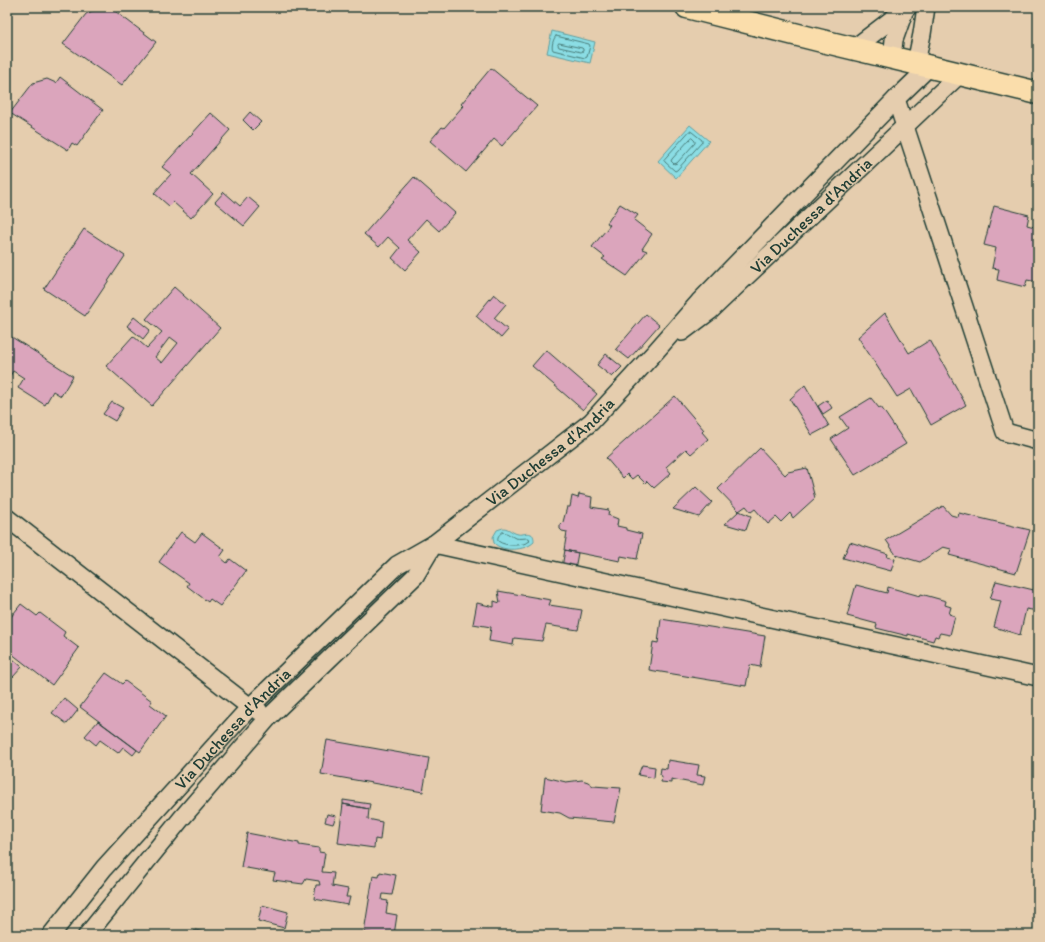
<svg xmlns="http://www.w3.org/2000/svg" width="1045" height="942" viewBox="0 0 1045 942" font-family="Itim,sans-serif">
	<rect width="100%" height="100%" fill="#e5cdae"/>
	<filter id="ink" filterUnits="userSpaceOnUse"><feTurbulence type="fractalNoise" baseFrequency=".025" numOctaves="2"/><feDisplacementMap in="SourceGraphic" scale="8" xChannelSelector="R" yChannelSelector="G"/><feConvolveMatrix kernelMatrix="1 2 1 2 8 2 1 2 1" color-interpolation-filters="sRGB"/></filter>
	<g filter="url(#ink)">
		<path fill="#8bdde4" stroke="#609d9e" d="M 552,31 L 595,42 L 590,63 L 547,53 Z
			M 690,125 L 709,141 L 676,178 L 658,161 Z
			M 503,528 C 509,528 512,533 518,534 C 522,535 527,532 531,534 C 534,535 534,539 534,542 C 525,551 502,552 494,543 L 493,537 L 497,530 Z"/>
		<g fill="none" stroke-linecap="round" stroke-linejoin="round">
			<path stroke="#4a7d7a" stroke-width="1" d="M 556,36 L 589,44 L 590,46 L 587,57 L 585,58 L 553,50 C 551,47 553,39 556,36 Z
				M 559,43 L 582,48 L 583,49 L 583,51 L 581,52 L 559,47 L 558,45 Z
				M 690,131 L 692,132 L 702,140 L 702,142 L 677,170 L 675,171 L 665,162 L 664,160 Z
				M 692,138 L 695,141 L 695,143 L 677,163 L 674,164 L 671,161 L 672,159 L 690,139 Z
				M 503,532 C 508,533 511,536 515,538 C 520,539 524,538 529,538 L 530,541 C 523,546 506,547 498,541 C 497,537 499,534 503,532 Z"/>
		</g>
		<path fill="#dba5bc" stroke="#1f3d34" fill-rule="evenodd" d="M 111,8 L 156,42 L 122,85 L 63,44 L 86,14 L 92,11 Z
			M 491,68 L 537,106 L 502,146 L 494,139 L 466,172 L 430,141 L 442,127 L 444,128 L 463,106 L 461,104 Z
			M 60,77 L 103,110 L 77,146 L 72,143 L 68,150 L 10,113 L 33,83 L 47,79 L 56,83 Z
			M 250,112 L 261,122 L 253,130 L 243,120 Z
			M 211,113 L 230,130 L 191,174 L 213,194 L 191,218 L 173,202 L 169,206 L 154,193 L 171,174 L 162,167 Z
			M 414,177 L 455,213 L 439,231 L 426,219 L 407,240 L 421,252 L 405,270 L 392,258 L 400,248 L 388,237 L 379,247 L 364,234 Z
			M 224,192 L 240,206 L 248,197 L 260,207 L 244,226 L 215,202 Z
			M 620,204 L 638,215 L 634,220 L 652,234 L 642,249 L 647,251 L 627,276 L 602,259 L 605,257 L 592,247 L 610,225 L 607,223 Z
			M 994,206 L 1029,215 L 1027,225 L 1038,228 L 1038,282 L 1027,280 L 1025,287 L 997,280 L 999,269 L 992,268 L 996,248 L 984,245 Z
			M 84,229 L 125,256 L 85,316 L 44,289 Z
			M 174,287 L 220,328 L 152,406 L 106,366 L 133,336 L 147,348 L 162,332 L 146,319 ZM 170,337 L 178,343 L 162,363 L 155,357 Z
			M 494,294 L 506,304 L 494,318 L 508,330 L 501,338 L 476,316 Z
			M 885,313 L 909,353 L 930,340 L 966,405 L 931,425 L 911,389 L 897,397 L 858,337 Z
			M 646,314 L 659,325 L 629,359 L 616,349 Z
			M 134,317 L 150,330 L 143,339 L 127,326 Z
			M 7,334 L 73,376 L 61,396 L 53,391 L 45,405 L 18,388 L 24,378 L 13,371 L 7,381 Z
			M 546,350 L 597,394 L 583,410 L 532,366 Z
			M 606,354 L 622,367 L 612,377 L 597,365 Z
			M 805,385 L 829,426 L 812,435 L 790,399 Z
			M 675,396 L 704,430 L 702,432 L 708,439 L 691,454 L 686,449 L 666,467 L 671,473 L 654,488 L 647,481 L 645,483 L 637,475 L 632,479 L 627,474 L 623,478 L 606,458 Z
			M 871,398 L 879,408 L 881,407 L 906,444 L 855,475 L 831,439 L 848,428 L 840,417 Z
			M 827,400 L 832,408 L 823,414 L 818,406 Z
			M 112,402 L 123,408 L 115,421 L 103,414 Z
			M 760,448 L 785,475 L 788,472 L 807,468 L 815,498 L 793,518 L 790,513 L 781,522 L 776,517 L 768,524 L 755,509 L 751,512 L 746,506 L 739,511 L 718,489 Z
			M 696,487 L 712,502 L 699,517 L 673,509 Z
			M 579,494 L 592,497 L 591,507 L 609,510 L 608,515 L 618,519 L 617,526 L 626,528 L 626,530 L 642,534 L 637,559 L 621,556 L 620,561 L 564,550 L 567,532 L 562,531 L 560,529 L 560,525 L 563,522 L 567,507 L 570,507 L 572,496 L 578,498 Z
			M 943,506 L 951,515 L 958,517 L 959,513 L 1030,530 L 1016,573 L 949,555 L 951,549 L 943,547 L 920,562 L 896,555 L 886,540 Z
			M 739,511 L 751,516 L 746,530 L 725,524 Z
			M 181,532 L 195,542 L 202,533 L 225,550 L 220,557 L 227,563 L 230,559 L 246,571 L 220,606 L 210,599 L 208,602 L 187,586 L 189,583 L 159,562 Z
			M 850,542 L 888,554 L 887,557 L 895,559 L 891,571 L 843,558 Z
			M 565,550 L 578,553 L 575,569 L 562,567 Z
			M 996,581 L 1038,591 L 1038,611 L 1026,609 L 1020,635 L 994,627 L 1001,601 L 990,599 Z
			M 856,585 L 887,593 L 888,587 L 920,596 L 921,594 L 946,601 L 945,605 L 951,607 L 949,614 L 955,616 L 950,635 L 940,633 L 938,637 L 935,636 L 933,641 L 908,634 L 908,636 L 876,628 L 877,624 L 847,616 Z
			M 498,591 L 551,600 L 549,605 L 582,610 L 578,630 L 546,625 L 542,641 L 514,638 L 513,645 L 489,641 L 491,627 L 473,624 L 477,603 L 494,607 L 494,601 L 500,603 Z
			M 21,604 L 37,616 L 40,613 L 65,632 L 63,636 L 79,648 L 52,685 L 7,650 L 7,622 Z
			M 661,619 L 765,636 L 760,667 L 750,665 L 746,686 L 649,670 L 653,642 L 658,643 Z
			M 13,659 L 22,667 L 13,677 L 7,672 L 7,666 Z
			M 106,673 L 122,684 L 125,681 L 152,701 L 150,704 L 166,716 L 140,752 L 80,707 Z
			M 64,698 L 78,710 L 67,724 L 52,713 Z
			M 98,721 L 137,750 L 133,755 L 123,747 L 118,753 L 100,740 L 96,745 L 85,736 Z
			M 327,740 L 429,758 L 423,792 L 321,774 Z
			M 668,760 L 699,765 L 697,775 L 705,776 L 703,785 L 671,779 L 671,783 L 661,782 L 662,776 L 660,775 L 661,768 L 667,769 Z
			M 642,765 L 655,767 L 654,778 L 638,775 Z
			M 545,777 L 566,782 L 582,780 L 588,782 L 593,786 L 621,788 L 614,822 L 569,818 L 560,813 L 541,810 Z
			M 343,800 L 370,804 L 369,809 L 343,804 Z
			M 343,804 L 369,809 L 368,819 L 382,822 L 380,840 L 375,839 L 374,848 L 338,843 Z
			M 327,814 L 336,816 L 333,824 L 325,822 Z
			M 247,833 L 299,843 L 299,845 L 319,848 L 319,852 L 325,853 L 322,872 L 334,873 L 332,886 L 348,889 L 346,897 L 350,897 L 348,905 L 314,899 L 316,885 L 320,885 L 319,881 L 306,879 L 303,884 L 273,880 L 275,873 L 241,867 Z
			M 380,872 L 396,875 L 392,895 L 383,894 L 382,900 L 388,901 L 386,913 L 397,915 L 394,935 L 381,935 L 364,932 L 373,876 L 379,877 Z
			M 262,905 L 288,912 L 284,928 L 258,921 Z
			M 195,930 L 220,935 L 194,935 Z"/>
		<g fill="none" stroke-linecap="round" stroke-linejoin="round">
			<g stroke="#1f3d34" stroke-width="20">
				<g id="minor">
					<path d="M 853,49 L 908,7"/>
					<path d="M 892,58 L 894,40 L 905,9"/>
					<path d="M 916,63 L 922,34 L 926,7"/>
					<path d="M 896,99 L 1005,432 L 1038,441"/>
					<path id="s1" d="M 682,332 L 710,311 L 960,74"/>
					<path d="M 7,518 L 250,707 L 259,711"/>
					<path d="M 434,544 L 1038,677"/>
					<path id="s2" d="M 51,935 L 104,868 L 250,707 L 397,565 L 434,544 L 591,422 L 656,351 L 699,302 L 896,99 L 929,67"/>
					<path d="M 87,935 L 181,819 L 269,717 L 415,576 L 434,544"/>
				</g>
			</g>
			<g stroke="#1f3d34" stroke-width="25">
				<path id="primary" d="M 687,7 L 818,40 L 960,74 L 1038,93"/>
			</g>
			<use href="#minor" stroke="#e5cdae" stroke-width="17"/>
			<use href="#primary" stroke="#faddab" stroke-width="22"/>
		</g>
	</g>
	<g text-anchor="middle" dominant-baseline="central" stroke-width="3" stroke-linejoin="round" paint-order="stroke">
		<g font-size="17" fill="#1f3d34" stroke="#e5cdae">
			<text stroke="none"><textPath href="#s1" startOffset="174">Via Duchessa d'Andria</textPath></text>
			<text stroke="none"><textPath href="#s2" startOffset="698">Via Duchessa d'Andria</textPath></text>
			<text stroke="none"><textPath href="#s2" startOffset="275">Via Duchessa d'Andria</textPath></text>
		</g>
	</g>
	<rect width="1045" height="942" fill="none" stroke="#e5cdae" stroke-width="24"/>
	<rect x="12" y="12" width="1021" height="918" fill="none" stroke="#1f3d34" stroke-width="1.5" filter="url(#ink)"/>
</svg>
